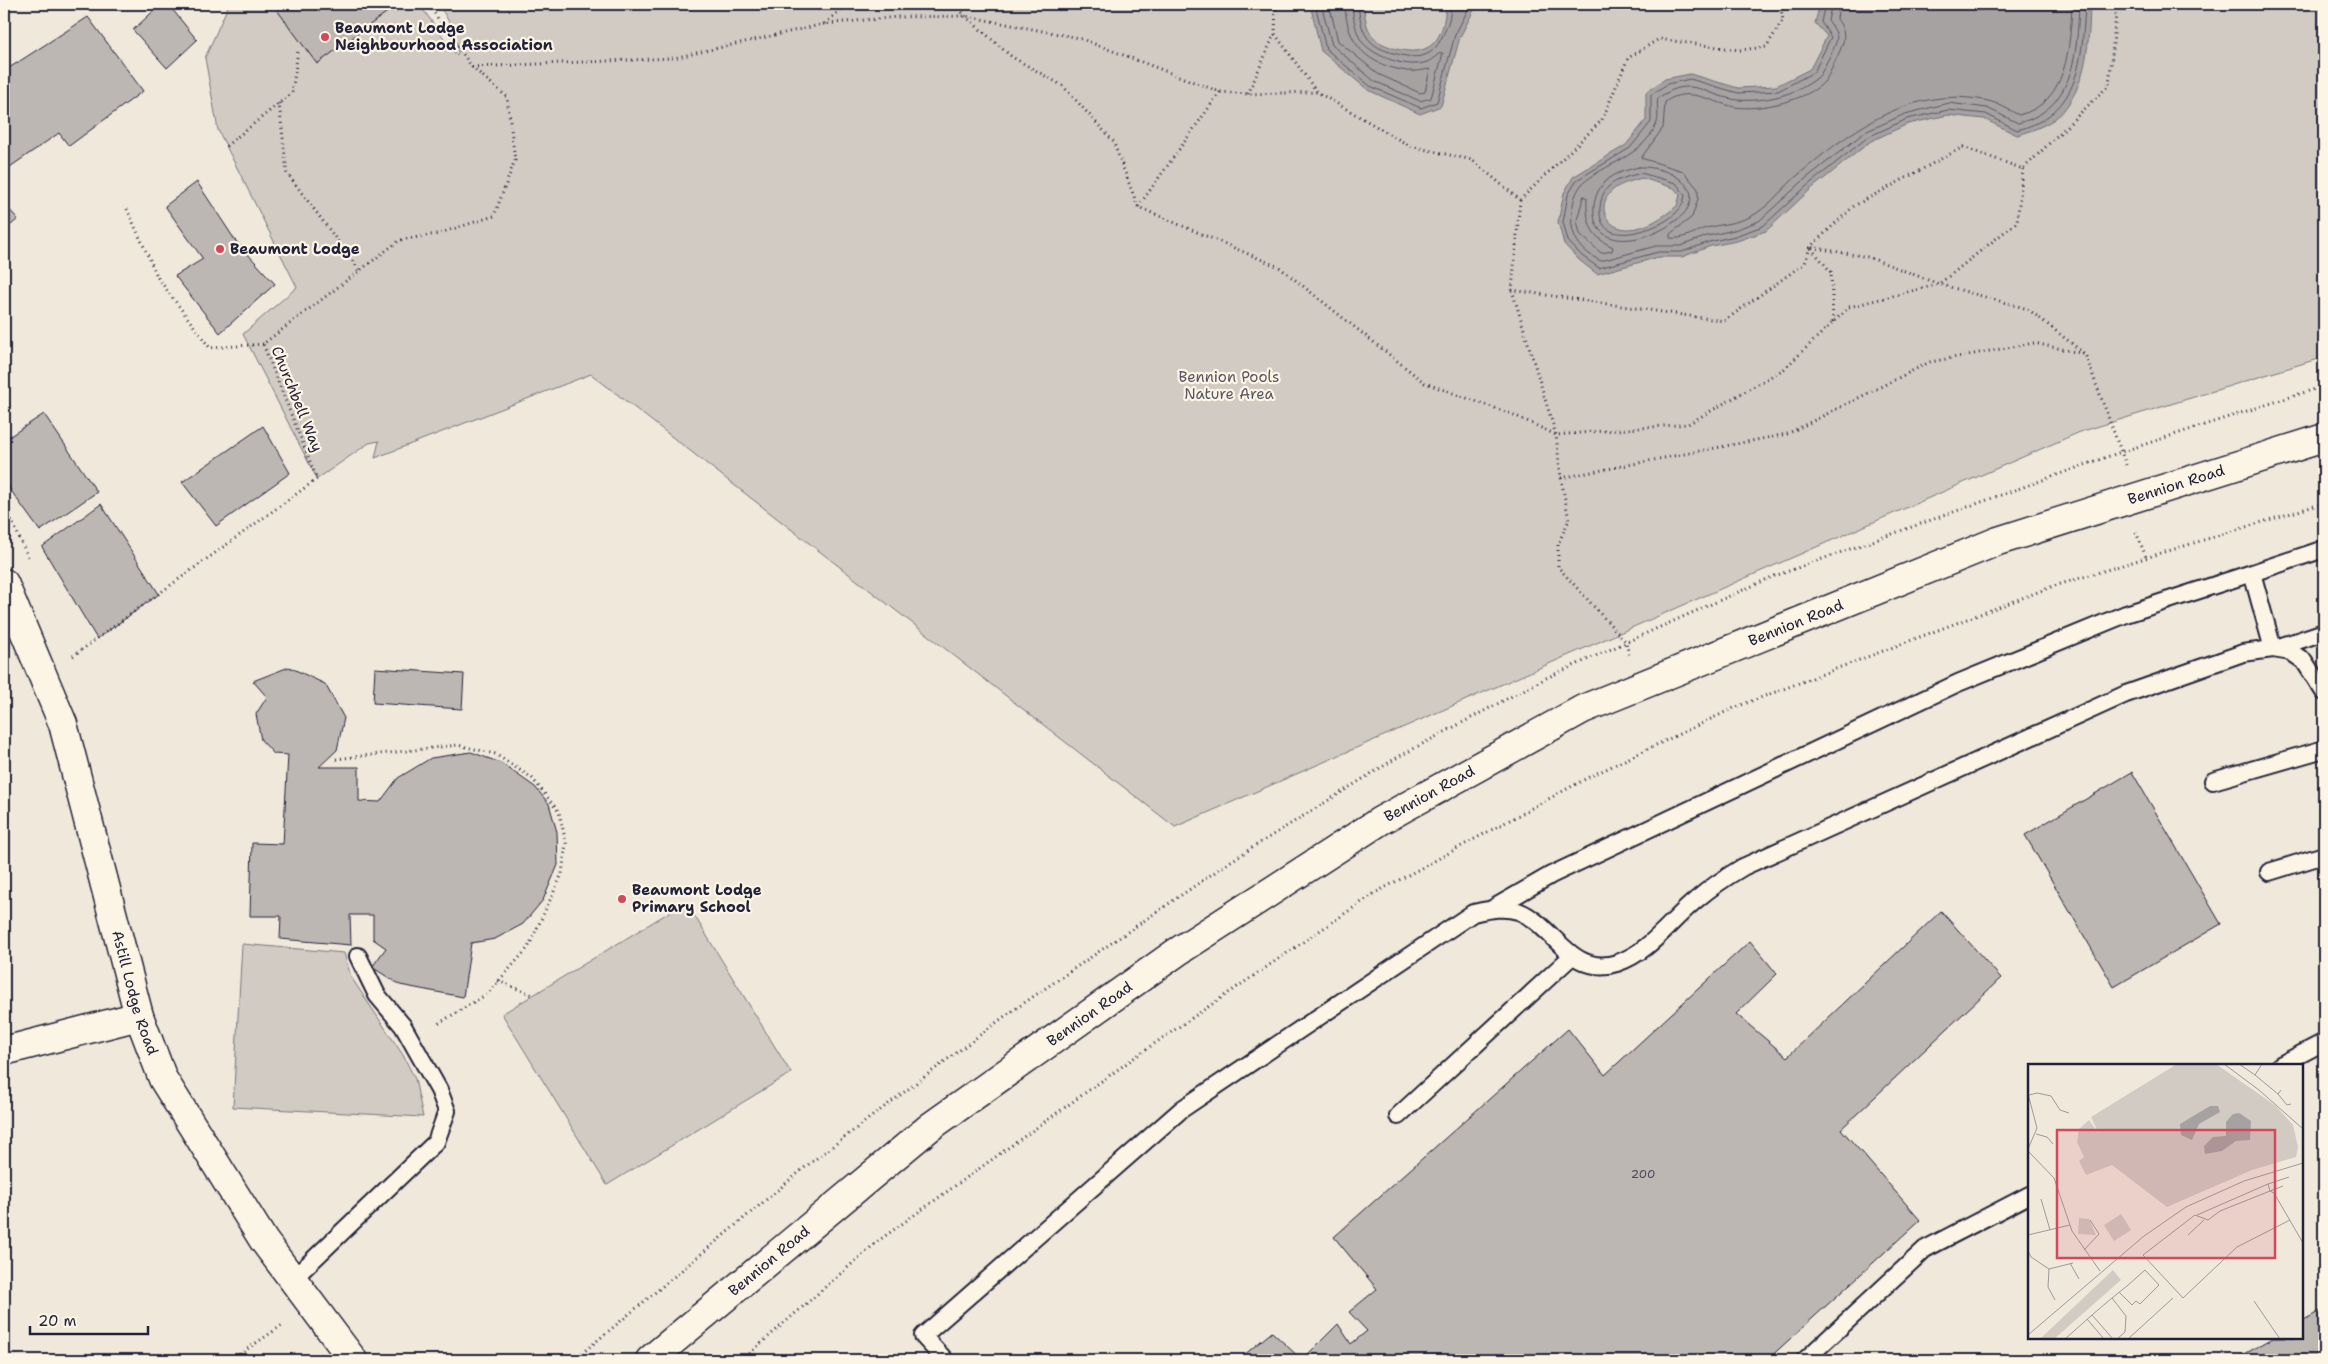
<svg xmlns="http://www.w3.org/2000/svg" width="2328" height="1364" viewBox="0 0 2328 1364" font-family="'Shantell Sans',sans-serif">
	<rect width="100%" height="100%" fill="#efe8db"/>
	<filter id="ink" filterUnits="userSpaceOnUse"><feTurbulence type="fractalNoise" baseFrequency=".02" numOctaves="2"/><feDisplacementMap in="SourceGraphic" scale="10" xChannelSelector="R" yChannelSelector="G"/><feConvolveMatrix kernelMatrix="1 2 1 2 8 2 1 2 1" color-interpolation-filters="sRGB"/></filter>
	<g filter="url(#ink)">
		<path fill="#d1cbc3" stroke="#7a767f" d="M 229,4 L 419,4 L 457,56 C 461,41 447,17 438,4 L 2324,4 L 2324,357 L 2080,432 L 1175,827 L 591,374 L 375,458 L 379,441 L 369,443 L 317,479 L 243,334 L 297,287 L 218,130 L 205,58 Z
			M 686,902 L 791,1073 L 607,1185 L 502,1014 Z
			M 242,944 L 344,953 L 351,977 L 403,1055 L 415,1079 L 423,1117 L 233,1107 Z"/>
		<path fill="#a6a2a2" stroke="#716f79" fill-rule="evenodd" d="M 1310,4 L 1363,4 C 1365,13 1365,25 1371,34 C 1376,42 1385,45 1393,48 C 1431,59 1444,40 1446,4 L 1477,4 L 1460,37 L 1441,106 L 1420,114 L 1368,90 L 1321,51 Z
			M 1820,4 L 2090,4 C 2089,40 2088,80 2064,110 C 2053,124 2033,130 2017,135 L 1984,119 L 1948,115 L 1908,124 L 1871,141 L 1811,189 L 1766,231 L 1737,241 L 1711,246 L 1682,257 L 1659,257 L 1597,274 L 1579,260 L 1564,244 L 1558,222 L 1564,193 L 1573,177 L 1626,145 L 1646,120 L 1646,92 L 1665,79 L 1690,74 L 1738,88 L 1776,86 L 1810,69 L 1827,36 L 1815,23 ZM 1642,178 L 1674,188 L 1680,195 L 1677,206 C 1663,217 1646,229 1628,229 C 1605,229 1595,204 1614,189 C 1622,183 1632,181 1642,178 Z"/>
		<g fill="none" stroke-linecap="round" stroke-linejoin="round">
			<path stroke="#575564" stroke-width="1" d="M 1315,4 L 1326,49 L 1370,86 L 1421,108 L 1437,102 L 1455,35 L 1471,4
				M 1321,4 L 1332,45 L 1374,81 L 1420,101 L 1431,98 L 1443,53 L 1440,53 C 1436,56 1432,60 1427,62 C 1408,69 1375,57 1362,42 C 1355,32 1353,15 1352,4
				M 1329,4 L 1338,41 L 1378,74 L 1420,93 L 1425,92 L 1430,69 C 1423,70 1415,72 1407,71 C 1368,65 1346,45 1345,4
				M 1358,4 C 1359,14 1361,29 1367,37 C 1374,47 1383,50 1393,53 C 1416,59 1431,60 1442,37 C 1448,25 1451,17 1451,4
				M 1825,4 L 1821,22 L 1831,37 L 1814,72 L 1778,91 L 1738,93 L 1690,79 L 1667,84 L 1651,95 L 1651,122 L 1630,148 L 1577,180 L 1568,195 L 1563,222 L 1568,241 L 1582,256 L 1599,268 L 1658,252 L 1682,252 L 1709,242 L 1735,236 L 1763,226 L 1808,185 L 1868,137 L 1907,119 L 1948,110 L 1986,114 L 2017,130 C 2081,114 2082,58 2085,4
				M 1832,4 L 1828,20 C 1841,38 1838,39 1829,58 C 1825,64 1823,73 1817,78 C 1796,95 1764,102 1738,100 C 1704,96 1693,74 1658,98 C 1656,106 1660,117 1656,125 C 1641,158 1606,162 1582,184 C 1577,190 1574,198 1573,205 C 1568,231 1576,249 1601,261 L 1656,246 L 1681,246 L 1707,236 L 1734,230 L 1759,221 L 1804,180 L 1865,132 L 1905,114 L 1949,103 L 1987,108 L 2018,123 C 2075,109 2077,52 2079,4
				M 1839,4 L 1837,19 C 1847,33 1845,41 1837,57 C 1833,65 1830,74 1825,81 C 1809,100 1758,111 1735,107 C 1710,102 1688,85 1665,102 L 1663,128 L 1641,158 L 1683,171 L 1698,189 L 1698,199 L 1692,217 L 1670,234 L 1670,238 C 1683,240 1694,232 1706,228 C 1722,224 1742,223 1757,213 C 1772,203 1784,187 1798,175 C 1852,129 1913,84 1988,101 C 1998,103 2009,110 2019,115 C 2068,103 2070,46 2072,4
				M 1639,167 C 1657,166 1685,175 1691,194 C 1691,209 1683,216 1671,224 C 1646,242 1590,253 1594,206 C 1595,197 1598,189 1605,182 C 1614,173 1627,170 1639,167 Z
				M 1641,173 L 1676,183 L 1685,195 C 1683,209 1674,216 1662,223 C 1642,233 1597,246 1600,207 C 1601,199 1603,192 1609,186 C 1617,179 1630,176 1641,173 Z
				M 1584,196 L 1587,198 C 1586,221 1590,237 1613,247 L 1612,251 L 1601,253 L 1580,234 L 1577,221 Z"/>
		</g>
		<path fill="#bcb7b3" stroke="#22223b" d="M 161,4 L 168,4 L 197,40 L 167,68 L 133,30 Z
			M 285,4 L 398,4 L 317,64 L 277,10 Z
			M 88,17 L 143,91 L 69,146 L 59,133 L 7,169 L 4,166 L 4,61 L 9,68 Z
			M 197,182 L 235,240 L 275,284 L 220,333 L 175,276 L 203,259 L 165,206 Z
			M 4,204 L 18,219 L 4,231 Z
			M 44,414 L 97,492 L 40,531 L 4,481 L 4,440 Z
			M 263,426 L 290,473 L 216,526 L 182,482 Z
			M 101,504 L 159,594 L 97,639 L 42,547 Z
			M 289,667 L 325,684 L 344,718 L 337,750 L 319,767 L 359,767 L 359,801 L 380,802 L 398,778 L 431,758 L 471,752 L 501,763 L 535,787 L 549,804 L 557,832 L 558,865 L 543,900 L 523,924 L 495,939 L 471,943 L 463,997 L 400,985 L 372,967 L 386,948 L 373,939 L 373,915 L 350,915 L 351,945 L 280,939 L 281,916 L 250,916 L 252,843 L 283,844 L 288,755 L 274,754 L 261,740 L 256,714 L 267,697 L 253,681 Z
			M 375,668 L 464,674 L 462,709 L 373,703 Z
			M 2132,772 L 2221,924 L 2114,987 L 2025,835 Z
			M 1941,911 L 2001,978 L 1841,1129 L 1920,1220 L 1767,1360 L 1238,1360 L 1272,1332 L 1302,1360 L 1338,1324 L 1351,1344 L 1367,1331 L 1349,1312 L 1377,1289 L 1334,1237 L 1568,1029 L 1605,1075 L 1750,941 L 1777,974 L 1736,1014 L 1787,1057 Z
			M 2324,1309 L 2324,1360 L 2234,1360 L 2273,1338 L 2302,1338 L 2302,1321 Z"/>
		<g fill="none" stroke-linecap="round" stroke-linejoin="round">
			<g stroke="#22223b" stroke-width="20">
				<path id="lane" d="M 2324,549 L 2252,573 L 2273,649 L 2324,632
					M 2213,781 L 2324,749
					M 2269,872 L 2324,855
					M 1492,909 L 1551,875 L 1958,683 L 2126,614 L 2252,573
					M 2280,1065 L 2324,1042
					M 1398,1116 L 1572,956
					M 294,1278 L 436,1142 L 447,1111 L 439,1090 L 403,1026 L 377,995 L 358,956
					M 945,1360 L 923,1336 L 1182,1109 L 1473,913 C 1487,910 1503,906 1518,911 C 1553,924 1571,978 1617,963 C 1650,952 1670,921 1696,900 C 1711,887 1726,877 1743,867 L 2126,694 L 2243,653 L 2273,649 L 2291,652 L 2304,661 L 2324,692
					M 1805,1360 L 1925,1249 L 2029,1195"/>
			</g>
			<g stroke="#22223b" stroke-width="31">
				<g id="street">
					<path id="s1" d="M 4,583 L 63,724 L 139,1016 L 163,1079 L 264,1241 L 353,1360"/>
					<path d="M 4,1051 L 139,1016"/>
				</g>
			</g>
			<g stroke="#22223b" stroke-width="31">
				<g id="secondary">
					<path id="s2" d="M 650,1360 L 930,1127 L 1177,952 L 1380,821 L 1583,709 L 1998,541 L 2324,438"/>
				</g>
			</g>
			<path stroke="#22223b" stroke-width="3" stroke-dasharray="1 4" stroke-linecap="butt" d="M 956,4 L 965,16 L 1012,57 L 1063,86 L 1113,141 L 1138,207
				M 1276,4 L 1275,34 L 1317,92 L 1410,146 L 1472,160 L 1520,200 L 1602,120 L 1628,58 L 1659,39 L 1739,50 L 1766,47 L 1783,20 L 1780,4
				M 825,24 L 846,4
				M 472,67 L 674,58 L 824,24 L 898,17 L 965,16 L 1079,38 L 1220,92 L 1248,94 L 1317,92
				M 1220,92 L 1138,207 L 1279,267 L 1425,383 L 1514,415 L 1556,435 L 1688,424 L 1784,369 L 1849,307 L 1939,284 L 2017,222 L 2023,169
				M 1248,94 L 1274,35
				M 279,103 L 287,173 L 360,271
				M 226,146 L 292,93 L 298,51
				M 1520,200 L 1512,290 L 1724,321 L 1805,263 L 1810,247 L 1854,206 L 1963,147 L 2023,169 L 2109,85 L 2117,4
				M 127,209 L 158,278 L 210,348 L 263,344
				M 1512,290 L 1556,435 L 1561,478 L 1569,520 L 1558,544 L 1558,567 L 1626,642 L 1629,655
				M 1833,322 L 1831,272 L 1810,247 L 1868,257 L 1939,284 L 2028,309 L 2085,354 L 2126,465
				M 1561,478 L 1787,434 L 1930,362 L 2034,343 L 2085,354
				M 4,509 L 6,508 L 28,557
				M 2136,532 L 2146,557
				M 73,656 L 317,479 L 263,344 L 400,240 L 437,234 L 494,216 L 515,160 L 507,97 L 472,67 L 428,4
				M 336,759 L 458,745 L 495,754 L 532,778 L 559,812 L 566,843 L 562,874 L 528,948 L 487,994 L 436,1025
				M 498,981 L 533,995
				M 231,1360 L 284,1324
				M 574,1360 L 809,1164 L 1005,1016 L 1231,861 L 1398,757 L 1544,679 L 1772,577 L 2121,452 L 2324,386
				M 742,1360 L 878,1241 L 1145,1050 L 1375,893 L 1589,777 L 1736,707 L 2051,587 L 2324,503"/>
			<use href="#lane" stroke="#fcf5e5" stroke-width="16"/>
			<use href="#street" stroke="#fcf5e5" stroke-width="28"/>
			<use href="#secondary" stroke="#fcf5e5" stroke-width="28"/>
		</g>
	</g>
	<g fill="#d1495b" stroke="#fcf5e5" stroke-width="2">
		<circle cx="325" cy="37" r="5"/>
		<circle cx="220" cy="249" r="5"/>
		<circle cx="622" cy="899" r="5"/>
	</g>
	<g text-anchor="middle" dominant-baseline="central" stroke-width="4.5" stroke-linejoin="round" paint-order="stroke">
		<g font-size="12" fill="#484759">
			<text x="1643" y="1174">200</text>
		</g>
		<g font-size="15" font-weight="bold" fill="#22223b" stroke="#fcf5e5" text-anchor="start">
			<text x="335" y="28">Beaumont Lodge<tspan x="335" dy="17">Neighbourhood Association</tspan></text>
			<text x="230" y="249">Beaumont Lodge</text>
			<text x="632" y="890">Beaumont Lodge<tspan x="632" dy="17">Primary School</tspan></text>
		</g>
		<g font-size="15" fill="#575564" stroke="#fcf5e5">
			<text x="1229" y="377">Bennion Pools<tspan x="1229" dy="17">Nature Area</tspan></text>
		</g>
		<g font-size="15" fill="#22223b" stroke="#fcf5e5">
			<text transform="translate(297 399) rotate(68)">Churchbell Way</text>
			<text stroke="none"><textPath href="#s2" startOffset="1775">Bennion Road</textPath></text>
			<text stroke="none"><textPath href="#s2" startOffset="1370">Bennion Road</textPath></text>
			<text stroke="none"><textPath href="#s2" startOffset="965">Bennion Road</textPath></text>
			<text stroke="none"><textPath href="#s1" startOffset="431">Astill Lodge Road</textPath></text>
			<text stroke="none"><textPath href="#s2" startOffset="560">Bennion Road</textPath></text>
			<text stroke="none"><textPath href="#s2" startOffset="155">Bennion Road</textPath></text>
		</g>
	</g>
	<g transform="translate(2028 1064)">
		<rect width="275" height="275" fill="#efe8db"/>
		<path d="M 149,0 L 188,0 L 248,42 L 265,61 L 270,83 L 268,93 L 224,106 L 139,143 L 84,101 L 58,111 L 51,97 L 56,93 L 49,78 L 51,65 L 61,56 L 71,70 L 63,53 ZM 93,150 L 103,166 L 86,177 L 76,161 ZM 51,154 L 61,155 L 68,171 L 50,170 ZM 85,206 L 93,216 L 26,275 L 12,275 Z" fill="#d1cbc3"/>
		<path d="M 182,42 L 190,42 L 192,48 L 171,60 L 164,76 L 153,71 L 152,60 ZM 211,49 L 223,57 L 222,76 L 208,77 L 194,87 L 177,90 L 176,82 L 185,73 L 198,72 L 198,58 L 205,50 Z" fill="#a6a2a2"/>
		<path fill="none" stroke="#9d999b" stroke-width="1" d="M 196,0 L 231,26 L 275,65M 211,0 L 227,11 L 234,0M 227,11 L 250,30 L 253,26M 0,30 L 9,64 L 0,85M 250,30 L 259,41 L 263,40M 1,31 L 9,29 L 23,32 L 32,46 L 41,49M 8,70 L 19,73 L 25,80M 0,87 L 26,114 L 44,167 L 72,207M 255,122 L 242,127 L 240,120 L 261,113M 13,135 L 22,166M 169,151 L 240,120M 262,156 L 209,183 L 155,234 L 115,191 L 167,151 L 180,156 L 192,147 L 242,127 L 246,129 L 275,179M 0,171 L 42,161M 160,171 L 176,156M 56,186 L 71,170 L 62,156M 0,187 L 3,193 L 21,205 L 20,223 L 27,236M 42,199 L 51,215M 21,205 L 45,199M 84,234 L 99,222 L 117,206 L 131,221 L 112,240 L 108,237 L 104,241 L 91,228M 226,237 L 252,275M 64,251 L 84,234 L 98,252 L 97,268 L 89,275M 59,255 L 76,275M 0,271 L 116,172 L 158,143 L 216,117 L 275,99M 37,275 L 64,251 L 85,275M 100,275 L 145,234"/>
		<path fill="#d1495b" fill-opacity="0.15" stroke="#d1495b" stroke-width="2.5" d="M 29,66 L 247,66 L 247,194 L 29,194 Z"/>
		<rect width="275" height="275" fill="none" stroke="#22223b" stroke-width="2.5"/>
	</g>
	<rect width="2328" height="1364" fill="none" stroke="#fcf5e5" stroke-width="20"/>
	<rect x="10" y="10" width="2308" height="1344" fill="none" stroke="#22223b" stroke-width="2" filter="url(#ink)"/>
	<path d="M30 1326v8h118v-8" fill="none" stroke="#22223b" stroke-width="2.5"/>
	<text x="38" y="1326" font-size="15" fill="#22223b" stroke="#fcf5e5" stroke-width="4" paint-order="stroke">20 m</text>
</svg>
